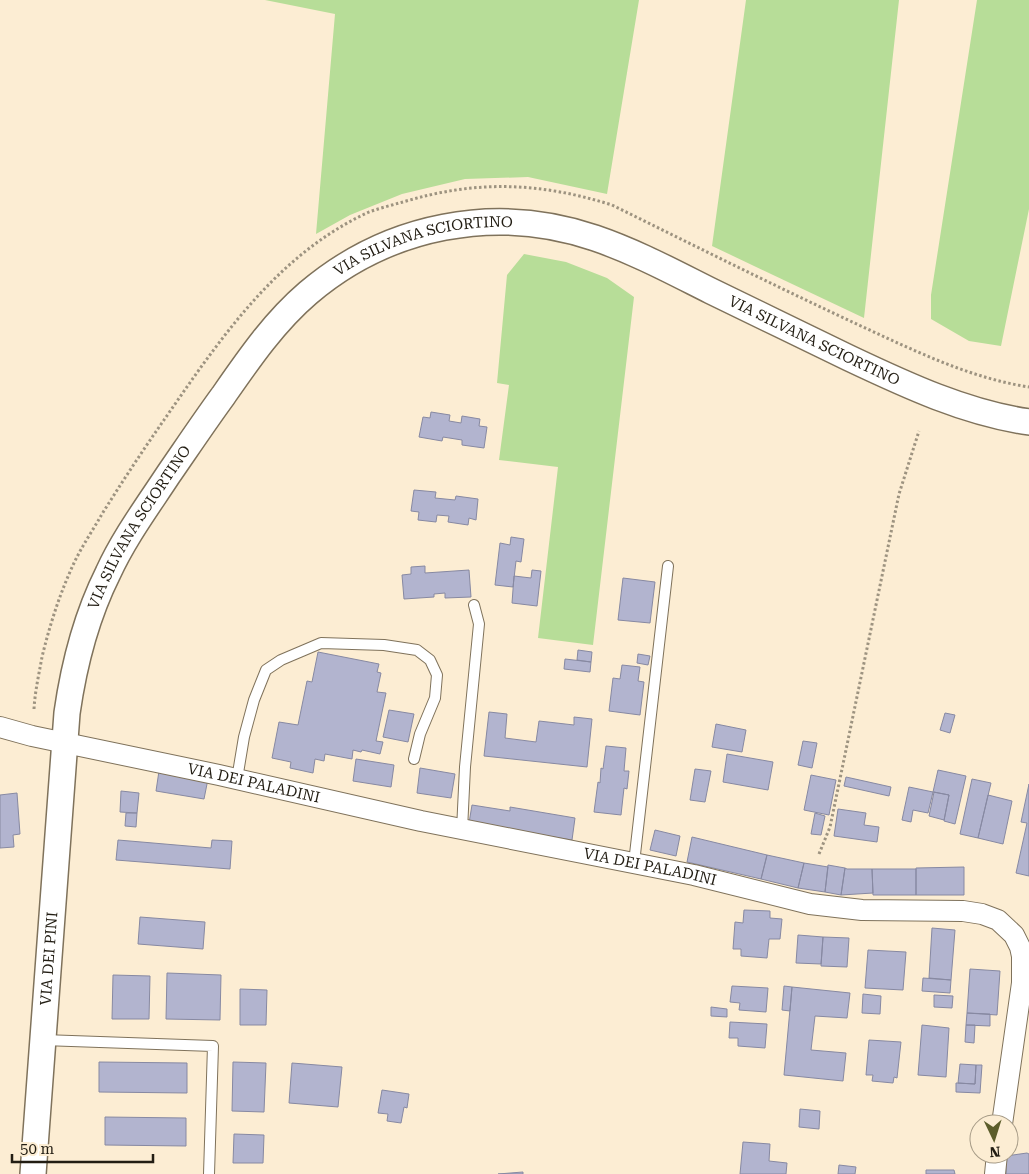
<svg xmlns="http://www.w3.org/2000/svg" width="1029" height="1174" viewBox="0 0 1029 1174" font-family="'Roboto Serif',serif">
	<rect width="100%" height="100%" fill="#fcedd3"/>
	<path fill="#b7dd98" d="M 265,0 L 639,0 L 607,194 L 528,177 L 465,179 L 402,194 L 350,215 L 316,234 L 335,14 Z
		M 746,0 L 899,0 L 864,318 L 712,246 Z
		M 977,0 L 1029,0 L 1029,209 L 1001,346 L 969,341 L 931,319 L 931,295 Z
		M 524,254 L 566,262 L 607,278 L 634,297 L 593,645 L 538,638 L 558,467 L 499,460 L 509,385 L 497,383 L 507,275 Z"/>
	<path fill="#b2b4cf" stroke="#8789a2" d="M 431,412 L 450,415 L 449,421 L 461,423 L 462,416 L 480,419 L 479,426 L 487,427 L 484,448 L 462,445 L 462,440 L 443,437 L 442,441 L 419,437 L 423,417 L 430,418 Z
		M 414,490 L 436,492 L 435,498 L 455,500 L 456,496 L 478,499 L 476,520 L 469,518 L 468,525 L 448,522 L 449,516 L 437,515 L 436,522 L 418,520 L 419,512 L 411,511 Z
		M 511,537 L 524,539 L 521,562 L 516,561 L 513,587 L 495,585 L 500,543 L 510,545 Z
		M 425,566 L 425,573 L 469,570 L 471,597 L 445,598 L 445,593 L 434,594 L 434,597 L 404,599 L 402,575 L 411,574 L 411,567 Z
		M 532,570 L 541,571 L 537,606 L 512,603 L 514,576 L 531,578 Z
		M 623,578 L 655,582 L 650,623 L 618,620 Z
		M 578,650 L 592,652 L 591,662 L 577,660 Z
		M 318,652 L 379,664 L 377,672 L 381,673 L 377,692 L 386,693 L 376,741 L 383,742 L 380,754 L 362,750 L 361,752 L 353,750 L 352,759 L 325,754 L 324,761 L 315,759 L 313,773 L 290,768 L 291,762 L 272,758 L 279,722 L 298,725 L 307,681 L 312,682 Z
		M 638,654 L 650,656 L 648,665 L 637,663 Z
		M 565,659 L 591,662 L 590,672 L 564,669 Z
		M 622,665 L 640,667 L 638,681 L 644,682 L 640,715 L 609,711 L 613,678 L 620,679 Z
		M 389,710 L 414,714 L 408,742 L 383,737 Z
		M 489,712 L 507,714 L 505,738 L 536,742 L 539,721 L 574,725 L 574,717 L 592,719 L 587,767 L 484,756 Z
		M 945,713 L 955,715 L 950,733 L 940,730 Z
		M 716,724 L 746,730 L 742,752 L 712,747 Z
		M 803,741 L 817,743 L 812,768 L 798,765 Z
		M 606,746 L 626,748 L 624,771 L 629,771 L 627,789 L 624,788 L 621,815 L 594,812 L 598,782 L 600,783 L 601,768 L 603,769 Z
		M 727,754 L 773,762 L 768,790 L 723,782 Z
		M 356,759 L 394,765 L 391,787 L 353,781 Z
		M 420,768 L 455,774 L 451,798 L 417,793 Z
		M 695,769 L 711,771 L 705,802 L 690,800 Z
		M 938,770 L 966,776 L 955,824 L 944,821 L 949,795 L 933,792 Z
		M 159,771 L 208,779 L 204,799 L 156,791 Z
		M 811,775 L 836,780 L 829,815 L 804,810 Z
		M 846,777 L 891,787 L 889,796 L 844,786 Z
		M 972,779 L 991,783 L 978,838 L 960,834 Z
		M 1029,784 L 1029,876 L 1016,873 L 1027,823 L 1021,822 Z
		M 909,787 L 933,792 L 928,813 L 913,810 L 911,822 L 902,820 Z
		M 121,791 L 139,793 L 137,813 L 120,812 Z
		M 934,792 L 949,795 L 944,820 L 929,816 Z
		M 17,793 L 20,834 L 13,835 L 14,847 L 0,848 L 0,795 Z
		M 988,795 L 1012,801 L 1003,844 L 978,838 Z
		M 472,805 L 510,811 L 510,807 L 575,818 L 572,840 L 469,823 Z
		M 838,809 L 866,813 L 864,825 L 879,827 L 877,842 L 834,836 Z
		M 126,813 L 137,813 L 136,827 L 125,826 Z
		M 815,813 L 825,816 L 821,835 L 811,834 Z
		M 655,830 L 680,836 L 676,856 L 650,850 Z
		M 692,837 L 767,855 L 761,879 L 687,862 Z
		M 118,840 L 211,848 L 212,840 L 232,841 L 230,869 L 116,860 Z
		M 767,855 L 804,863 L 798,888 L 761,879 Z
		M 804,863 L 828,867 L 825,892 L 798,888 Z
		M 828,865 L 845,868 L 841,895 L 825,892 Z
		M 964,867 L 964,895 L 916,895 L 916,868 Z
		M 845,868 L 847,869 L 872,869 L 873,893 L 841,895 Z
		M 872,869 L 916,869 L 916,895 L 873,895 Z
		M 744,910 L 770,911 L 770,918 L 782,919 L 780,939 L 769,939 L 767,958 L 741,956 L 741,949 L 733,949 L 735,922 L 743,923 Z
		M 140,917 L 205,922 L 203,949 L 138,944 Z
		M 932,928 L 955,930 L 951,980 L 929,978 Z
		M 798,935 L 823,937 L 821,964 L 796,963 Z
		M 823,937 L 849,938 L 847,967 L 821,966 Z
		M 868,950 L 906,952 L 903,990 L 865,988 Z
		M 970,969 L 1000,971 L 997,1015 L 967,1013 Z
		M 167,973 L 221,975 L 220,1020 L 166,1019 Z
		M 113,975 L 150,976 L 149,1019 L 112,1019 Z
		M 923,978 L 951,980 L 950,993 L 922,991 Z
		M 732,986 L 768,988 L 766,1012 L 739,1010 L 740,1003 L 730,1002 Z
		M 784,986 L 792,987 L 790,1011 L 782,1010 Z
		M 792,987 L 850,993 L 847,1018 L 815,1016 L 811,1050 L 846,1053 L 843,1081 L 784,1075 Z
		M 240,989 L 267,990 L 266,1025 L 240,1025 Z
		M 863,994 L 881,996 L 880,1014 L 862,1013 Z
		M 934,995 L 953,996 L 952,1008 L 934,1007 Z
		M 711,1007 L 727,1009 L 727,1017 L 711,1016 Z
		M 967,1013 L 990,1014 L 990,1026 L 966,1025 Z
		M 730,1022 L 767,1024 L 765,1048 L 738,1046 L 738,1038 L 729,1038 Z
		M 922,1025 L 949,1028 L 946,1077 L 918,1075 Z
		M 966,1025 L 975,1025 L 974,1043 L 965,1042 Z
		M 869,1040 L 901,1042 L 897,1078 L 894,1077 L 893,1083 L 872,1081 L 873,1075 L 866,1075 Z
		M 99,1062 L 187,1063 L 187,1093 L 99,1092 Z
		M 233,1062 L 266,1063 L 264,1112 L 232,1111 Z
		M 292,1063 L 342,1067 L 338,1107 L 289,1103 Z
		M 960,1064 L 976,1065 L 975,1084 L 958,1083 Z
		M 976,1065 L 982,1065 L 980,1093 L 956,1092 L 956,1083 L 975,1084 Z
		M 382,1090 L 409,1094 L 407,1108 L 404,1107 L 401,1123 L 387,1121 L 388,1114 L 378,1113 Z
		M 800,1109 L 820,1111 L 819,1129 L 799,1127 Z
		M 105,1117 L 186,1118 L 186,1146 L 105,1145 Z
		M 234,1134 L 264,1135 L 263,1163 L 233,1163 Z
		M 743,1142 L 770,1144 L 769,1161 L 787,1163 L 786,1174 L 740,1174 Z
		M 1027,1153 L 1029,1154 L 1029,1174 L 1006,1174 L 1006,1156 Z
		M 839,1165 L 856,1167 L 855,1174 L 838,1174 Z
		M 926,1170 L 954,1170 L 955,1174 L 926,1174 Z
		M 523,1172 L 523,1174 L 498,1174 Z"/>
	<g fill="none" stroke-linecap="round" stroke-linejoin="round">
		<g stroke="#7f725b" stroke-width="12">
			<path id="service" d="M 237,779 L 244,737 L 254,700 L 266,670 L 281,660 L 321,643 L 384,645 L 417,650 L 430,660 L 437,675 L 435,698 L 420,734 L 414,759
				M 462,830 L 465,767 L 479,624 L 474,605
				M 634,863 L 668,566
				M 43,1040 L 213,1046 L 209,1174"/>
		</g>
		<g stroke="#7f725b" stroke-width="22">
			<g id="minor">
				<path id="s1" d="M 0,727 L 32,736 L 219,775 L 421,821 L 694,875 L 810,904 L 862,910 L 963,911 L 982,914 L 998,920 L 1014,935 L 1020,947 L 1022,956 L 1022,983 L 1002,1124"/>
				<path d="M 995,1174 L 997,1154"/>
			</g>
		</g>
		<g stroke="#7f725b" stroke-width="28">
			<g id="tertiary">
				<path id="s2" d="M 33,1174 L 67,713 C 74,664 86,617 108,573 C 124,538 147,507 168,475 C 186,449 204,422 223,396 C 248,360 274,322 308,293 C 388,225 495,204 595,238 C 636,252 673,272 711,291 C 757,313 803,336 849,358 C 906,385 966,413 1029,422"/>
			</g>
		</g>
		<path stroke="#9d9380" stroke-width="3" stroke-dasharray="2.5 2.5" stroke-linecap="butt" d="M 34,709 C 35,691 39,674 42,657 C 50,624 60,593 74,563 C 82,546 93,530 102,514 C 122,482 143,450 164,420 C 220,339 277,254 369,212 C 380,208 392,205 403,202 C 476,180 539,182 612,205 C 695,246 777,287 861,326 C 915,351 970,378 1029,387
			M 819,854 L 830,827 L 899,494 L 919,431"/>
		<use href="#service" stroke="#fff" stroke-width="10"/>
		<use href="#minor" stroke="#fff" stroke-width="20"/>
		<use href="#tertiary" stroke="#fff" stroke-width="25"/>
	</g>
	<g text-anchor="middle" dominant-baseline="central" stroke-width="5" stroke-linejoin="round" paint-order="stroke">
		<g font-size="15" fill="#221d13" stroke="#fcedd3">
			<text stroke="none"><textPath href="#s2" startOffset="1082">VIA SILVANA SCIORTINO</textPath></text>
			<text stroke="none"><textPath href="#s2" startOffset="1502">VIA SILVANA SCIORTINO</textPath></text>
			<text stroke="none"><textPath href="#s2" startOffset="664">VIA SILVANA SCIORTINO</textPath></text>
			<text stroke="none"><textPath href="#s1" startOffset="260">VIA DEI PALADINI</textPath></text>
			<text stroke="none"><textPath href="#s1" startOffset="665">VIA DEI PALADINI</textPath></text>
			<text stroke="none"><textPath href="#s2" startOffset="216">VIA DEI PINI</textPath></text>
		</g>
	</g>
	<g transform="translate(994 1139) rotate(176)"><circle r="24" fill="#fcedd3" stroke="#a59a86"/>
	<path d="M0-4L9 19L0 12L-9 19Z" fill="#5c5d2b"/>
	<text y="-8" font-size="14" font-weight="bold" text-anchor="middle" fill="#221d13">N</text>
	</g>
	<path d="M12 1154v8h141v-8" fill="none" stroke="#221d13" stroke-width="2.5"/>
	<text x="20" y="1154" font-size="15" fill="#221d13" stroke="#fcedd3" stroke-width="4" paint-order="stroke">50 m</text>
</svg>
